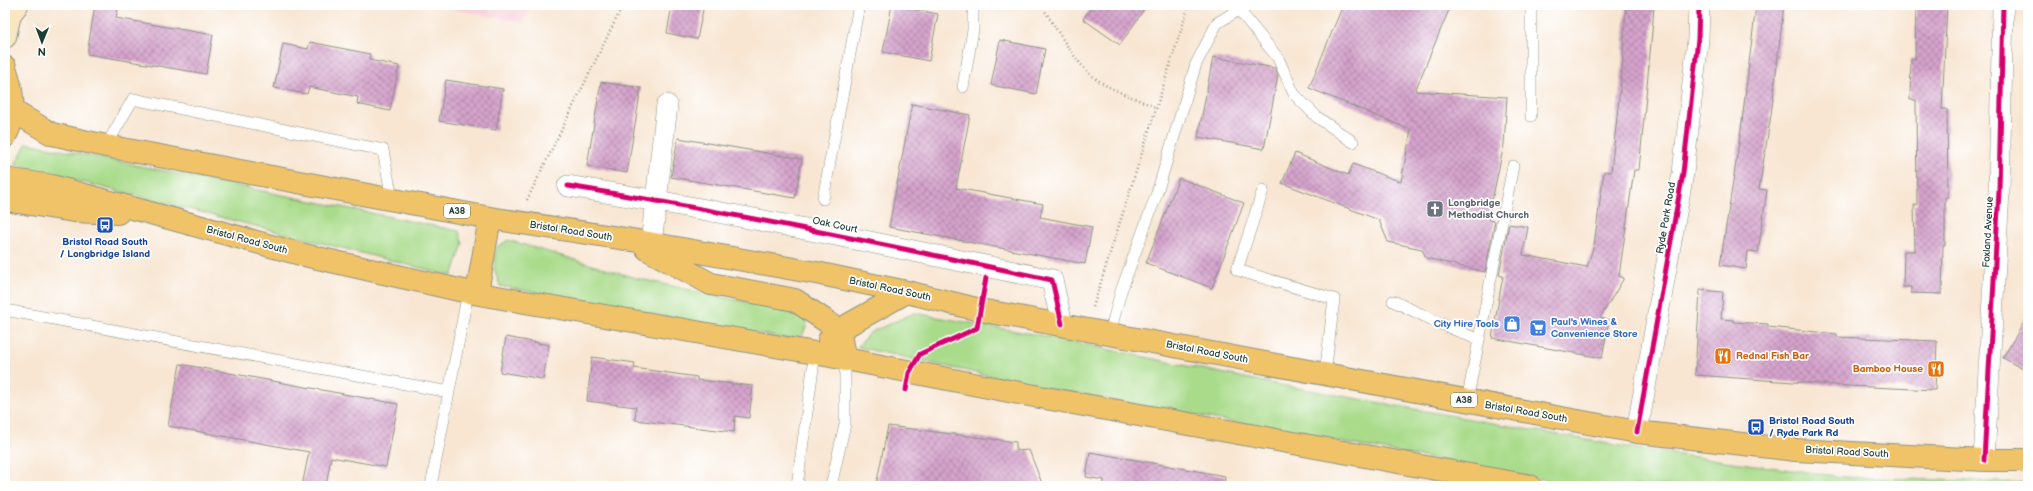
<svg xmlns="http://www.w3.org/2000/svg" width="2033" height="491" viewBox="0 0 2033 491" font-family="'Balsamiq Sans',sans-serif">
	<defs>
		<pattern id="building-cross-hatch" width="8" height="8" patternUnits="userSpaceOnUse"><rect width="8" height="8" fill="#d5a3cc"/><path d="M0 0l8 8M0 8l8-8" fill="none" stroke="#ac86a6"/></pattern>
	</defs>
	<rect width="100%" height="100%" fill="#fff"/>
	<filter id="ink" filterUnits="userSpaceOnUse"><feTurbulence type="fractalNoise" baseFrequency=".025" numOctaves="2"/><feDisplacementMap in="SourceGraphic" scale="8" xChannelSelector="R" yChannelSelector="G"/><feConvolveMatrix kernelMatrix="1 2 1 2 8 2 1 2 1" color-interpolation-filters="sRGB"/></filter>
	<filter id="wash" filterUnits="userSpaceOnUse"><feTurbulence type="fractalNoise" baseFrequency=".012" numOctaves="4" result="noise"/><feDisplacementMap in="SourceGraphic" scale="16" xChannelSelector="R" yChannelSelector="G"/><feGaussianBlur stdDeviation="0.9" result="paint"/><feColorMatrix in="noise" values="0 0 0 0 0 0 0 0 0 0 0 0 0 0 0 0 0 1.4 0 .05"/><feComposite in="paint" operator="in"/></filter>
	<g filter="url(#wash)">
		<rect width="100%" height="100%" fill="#f8e6d3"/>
		<path fill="#f6cfd9" d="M 430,5 L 532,5 L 523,22 Z"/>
		<path fill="#a9db8a" stroke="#648c5f" d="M 27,143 L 459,231 L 463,244 L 452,276 L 15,165 Z
			M 508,240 L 636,278 L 786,311 L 808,322 L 800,341 L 500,286 L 494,268 L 496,248 Z
			M 914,313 L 1044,336 L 1264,382 L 1643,450 L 1844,477 L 2028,483 L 2028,486 L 1579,486 L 1030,385 L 858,347 L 869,333 Z"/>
		<g id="blocks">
			<path fill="url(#building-cross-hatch)" d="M 95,5 L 119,5 L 116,18 L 213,35 L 206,74 L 87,54 Z
				M 672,5 L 704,5 L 697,39 L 667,33 Z
				M 892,5 L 938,14 L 929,61 L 883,52 Z
				M 1093,5 L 1147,5 L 1120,45 L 1083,19 Z
				M 1343,5 L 1451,5 L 1415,91 L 1507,97 L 1504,144 L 1488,220 L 1495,221 L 1485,272 L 1426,258 L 1422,249 L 1388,242 L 1379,220 L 1282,183 L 1295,153 L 1348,175 L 1353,164 L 1401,182 L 1411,130 L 1309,88 Z
				M 1626,5 L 1654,5 L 1652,32 L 1639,170 L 1634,170 L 1619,276 L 1624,278 L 1600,318 L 1609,320 L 1602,358 L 1492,338 L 1503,276 L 1499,275 L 1509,224 L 1528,227 L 1523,255 L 1587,267 L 1594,245 L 1604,171 L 1611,172 L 1622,70 Z
				M 1756,5 L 1784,5 L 1771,115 L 1759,189 L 1767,190 L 1758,252 L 1748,251 L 1746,269 L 1720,265 L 1741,130 Z
				M 1916,5 L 1947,5 L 1942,109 L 1947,109 L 1948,197 L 1945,197 L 1945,245 L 1943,245 L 1942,294 L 1911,293 L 1911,287 L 1903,287 L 1904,251 L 1915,251 L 1914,205 L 1917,205 L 1916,100 L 1910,100 L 1911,59 L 1915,59 Z
				M 1000,40 L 1045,49 L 1036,94 L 991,85 Z
				M 310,42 L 370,54 L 369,60 L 399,66 L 390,111 L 357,104 L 358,97 L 309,87 L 307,94 L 274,88 L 283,44 L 308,49 Z
				M 1213,57 L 1275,68 L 1278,75 L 1264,149 L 1198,137 Z
				M 446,80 L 503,89 L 496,130 L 439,121 Z
				M 601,82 L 641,88 L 627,173 L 587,166 Z
				M 912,104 L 970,115 L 956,188 L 1043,204 L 1040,217 L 1092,227 L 1085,264 L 889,227 Z
				M 678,138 L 802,159 L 795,198 L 671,177 Z
				M 1179,178 L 1244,203 L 1212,288 L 1146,263 Z
				M 1700,290 L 1723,292 L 1721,319 L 1733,320 L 1733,322 L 1768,324 L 1768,327 L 1837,334 L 1837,337 L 1937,341 L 1935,390 L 1849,386 L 1695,375 Z
				M 2028,315 L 2028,372 L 2003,358 Z
				M 506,337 L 549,345 L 543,379 L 500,372 Z
				M 592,357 L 635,363 L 634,368 L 697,377 L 697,380 L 753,386 L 749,418 L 735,416 L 734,432 L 635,420 L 636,407 L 587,401 Z
				M 180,364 L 398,404 L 386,467 L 331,457 L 326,486 L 302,486 L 309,452 L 168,426 Z
				M 888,426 L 1016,442 L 1016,451 L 1029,450 L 1043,486 L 876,486 Z
				M 1090,452 L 1225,476 L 1224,486 L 1103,486 L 1104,480 L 1086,477 Z"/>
		</g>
	</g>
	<g filter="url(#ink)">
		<use href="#blocks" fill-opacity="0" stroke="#8c9284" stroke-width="1"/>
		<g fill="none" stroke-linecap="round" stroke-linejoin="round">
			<g stroke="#8c9284" stroke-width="12">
				<path id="lane" d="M 1531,5 L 1531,116
					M 1239,10 L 1278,58 L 1294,94 L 1317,117 L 1353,142
					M 963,87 L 973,30 L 973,5
					M 106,146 L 133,99 L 383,150 L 392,199
					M 1263,190 L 1237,270 L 1334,299 L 1325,374
					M 823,199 L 859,5
					M 1393,301 L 1437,322 L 1479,340
					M 5,310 L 449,392
					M 1110,333 L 1121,291 L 1156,196 L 1196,64 L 1217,23 L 1247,5
					M 1467,401 L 1513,166
					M 431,486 L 468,292
					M 797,486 L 815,353
					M 831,486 L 845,424 L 845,360"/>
			</g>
			<g stroke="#8c9284" stroke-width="22">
				<path id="street" d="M 568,186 C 730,212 891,246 1052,280 L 1062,324
					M 651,244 L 667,105
					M 1637,432 L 1683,173 L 1698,39 L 1699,5
					M 1984,460 L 1999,191 L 2003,5"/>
			</g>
			<g stroke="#8c9284" stroke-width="24">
				<path id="secondary" d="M 5,37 L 10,14 L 17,5"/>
			</g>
			<g stroke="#8c9284" stroke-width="24">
				<path id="highway" d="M 5,67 C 12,88 18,116 5,136
					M 13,111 L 52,134 L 106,146 L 490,218 L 632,240 L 816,273 L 907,292 L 980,310 L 1637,432 L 1796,450 L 1984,460 L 2028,460
					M 5,179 L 52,186 L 300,254 L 468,292 L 815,353 L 1040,397 L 1530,486
					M 5,200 L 74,211 L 118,213
					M 647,249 L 711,284 L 795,300 L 839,330 L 845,360
					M 477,293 L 490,218
					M 829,340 L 839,330 L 907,292"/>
			</g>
			<path stroke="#8c9284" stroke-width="2.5" stroke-dasharray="1 3" stroke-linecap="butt" d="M 1041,5 C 1055,26 1073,59 1091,75 C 1108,90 1136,98 1157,108
				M 527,200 L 623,5
				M 1093,307 L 1189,5"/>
			<use href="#lane" stroke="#fff" stroke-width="11"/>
			<use href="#street" stroke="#fff" stroke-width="21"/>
			<use href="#secondary" stroke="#f9e7c3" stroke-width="22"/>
			<use href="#highway" stroke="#f1c369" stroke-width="22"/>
			<g stroke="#fff" stroke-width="8">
				<path id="cycleway" d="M 568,186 C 730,212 891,246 1052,280 L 1062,324
					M 906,390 L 909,373 L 920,354 L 977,328 L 986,278
					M 1637,432 L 1683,173 L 1698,39 L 1699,5
					M 1984,460 L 1999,191 L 2003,5"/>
			</g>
			<use href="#cycleway" stroke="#d6006c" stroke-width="5"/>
		</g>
	</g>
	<defs>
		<g id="church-square" transform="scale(0.9)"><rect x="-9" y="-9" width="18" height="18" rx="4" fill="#6b7280" stroke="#fff"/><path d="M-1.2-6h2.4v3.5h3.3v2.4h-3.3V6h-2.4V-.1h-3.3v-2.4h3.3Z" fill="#fff"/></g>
		<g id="bus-square" transform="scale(0.9)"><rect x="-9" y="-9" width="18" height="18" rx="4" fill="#1a4fb4" stroke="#fff"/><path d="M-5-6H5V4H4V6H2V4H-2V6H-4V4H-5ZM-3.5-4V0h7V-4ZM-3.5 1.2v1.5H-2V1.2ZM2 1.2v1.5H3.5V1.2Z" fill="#fff"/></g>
		<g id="shop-square" transform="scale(0.9)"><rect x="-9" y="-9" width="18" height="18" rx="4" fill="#3f7fe0" stroke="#fff"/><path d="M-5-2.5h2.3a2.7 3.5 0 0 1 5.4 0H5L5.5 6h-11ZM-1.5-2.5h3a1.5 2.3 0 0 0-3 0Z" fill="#fff"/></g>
		<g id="supermarket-square" transform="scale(0.9)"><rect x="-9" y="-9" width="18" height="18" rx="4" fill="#3f7fe0" stroke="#fff"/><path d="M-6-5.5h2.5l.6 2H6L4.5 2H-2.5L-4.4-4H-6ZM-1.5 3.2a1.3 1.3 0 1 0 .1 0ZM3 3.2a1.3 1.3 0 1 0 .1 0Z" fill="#fff"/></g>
		<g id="restaurant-square" transform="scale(0.9)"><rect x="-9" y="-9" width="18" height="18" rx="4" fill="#e8710a" stroke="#fff"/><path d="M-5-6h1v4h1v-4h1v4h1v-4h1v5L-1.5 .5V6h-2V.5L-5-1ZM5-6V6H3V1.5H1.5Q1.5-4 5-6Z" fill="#fff"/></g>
	</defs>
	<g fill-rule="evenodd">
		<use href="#church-square" x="1435" y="209"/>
		<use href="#bus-square" x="105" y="225"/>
		<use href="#shop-square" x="1512" y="324"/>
		<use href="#supermarket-square" x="1538" y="328"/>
		<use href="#restaurant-square" x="1723" y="356"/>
		<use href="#restaurant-square" x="1936" y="369"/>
		<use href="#bus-square" x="1756" y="427"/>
	</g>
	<g text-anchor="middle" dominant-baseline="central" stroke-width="3.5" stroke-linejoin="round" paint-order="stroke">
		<g fill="#fff" stroke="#627771" stroke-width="1">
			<rect x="444" y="204" width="26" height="14" rx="3"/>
			<rect x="1451" y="393" width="26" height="14" rx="3"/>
		</g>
		<g font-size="9" font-weight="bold" fill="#1f3d34">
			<text x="457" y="211">A38</text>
			<text x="1464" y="400">A38</text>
		</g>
		<g font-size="10" font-weight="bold" fill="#5b616d" stroke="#fff" text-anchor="start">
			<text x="1448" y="203">Longbridge<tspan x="1448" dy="12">Methodist Church</tspan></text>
		</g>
		<g font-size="10" fill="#1f3d34" stroke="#fff">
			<text transform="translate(1666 218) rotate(-80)">Ryde Park Road</text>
			<text transform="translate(835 225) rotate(12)">Oak Court</text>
			<text transform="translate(571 231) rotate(9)">Bristol Road South</text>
			<text transform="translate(1988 232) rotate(-87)">Foxland Avenue</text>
			<text transform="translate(247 240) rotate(15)">Bristol Road South</text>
			<text transform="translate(890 289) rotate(12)">Bristol Road South</text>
			<text transform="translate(1207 352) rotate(11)">Bristol Road South</text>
			<text transform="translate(1526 412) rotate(10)">Bristol Road South</text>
			<text transform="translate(1847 452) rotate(3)">Bristol Road South</text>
		</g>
		<g font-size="10" font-weight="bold" fill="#164399" stroke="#fff">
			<text x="105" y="242">Bristol Road South<tspan x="105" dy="12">/ Longbridge Island</tspan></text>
			<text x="1769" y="421" text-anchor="start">Bristol Road South<tspan x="1769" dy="12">/ Ryde Park Rd</tspan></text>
		</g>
		<g font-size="10" font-weight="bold" fill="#366cbe" stroke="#fff" text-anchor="start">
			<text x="1551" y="322">Paul's Wines &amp;<tspan x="1551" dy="12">Convenience Store</tspan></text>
			<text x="1499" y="324" text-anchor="end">City Hire Tools</text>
		</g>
		<g font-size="10" font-weight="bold" fill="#c56008" stroke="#fff" text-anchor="start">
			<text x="1736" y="356">Rednal Fish Bar</text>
			<text x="1923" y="369" text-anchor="end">Bamboo House</text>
		</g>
	</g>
	<rect width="2033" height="491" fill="none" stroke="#fff" stroke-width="20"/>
	<g transform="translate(42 42) rotate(181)" stroke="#ffffff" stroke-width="3" paint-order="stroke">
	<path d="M0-3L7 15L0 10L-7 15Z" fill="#1f3d34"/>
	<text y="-6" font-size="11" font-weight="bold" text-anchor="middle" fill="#1f3d34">N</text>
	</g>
</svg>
